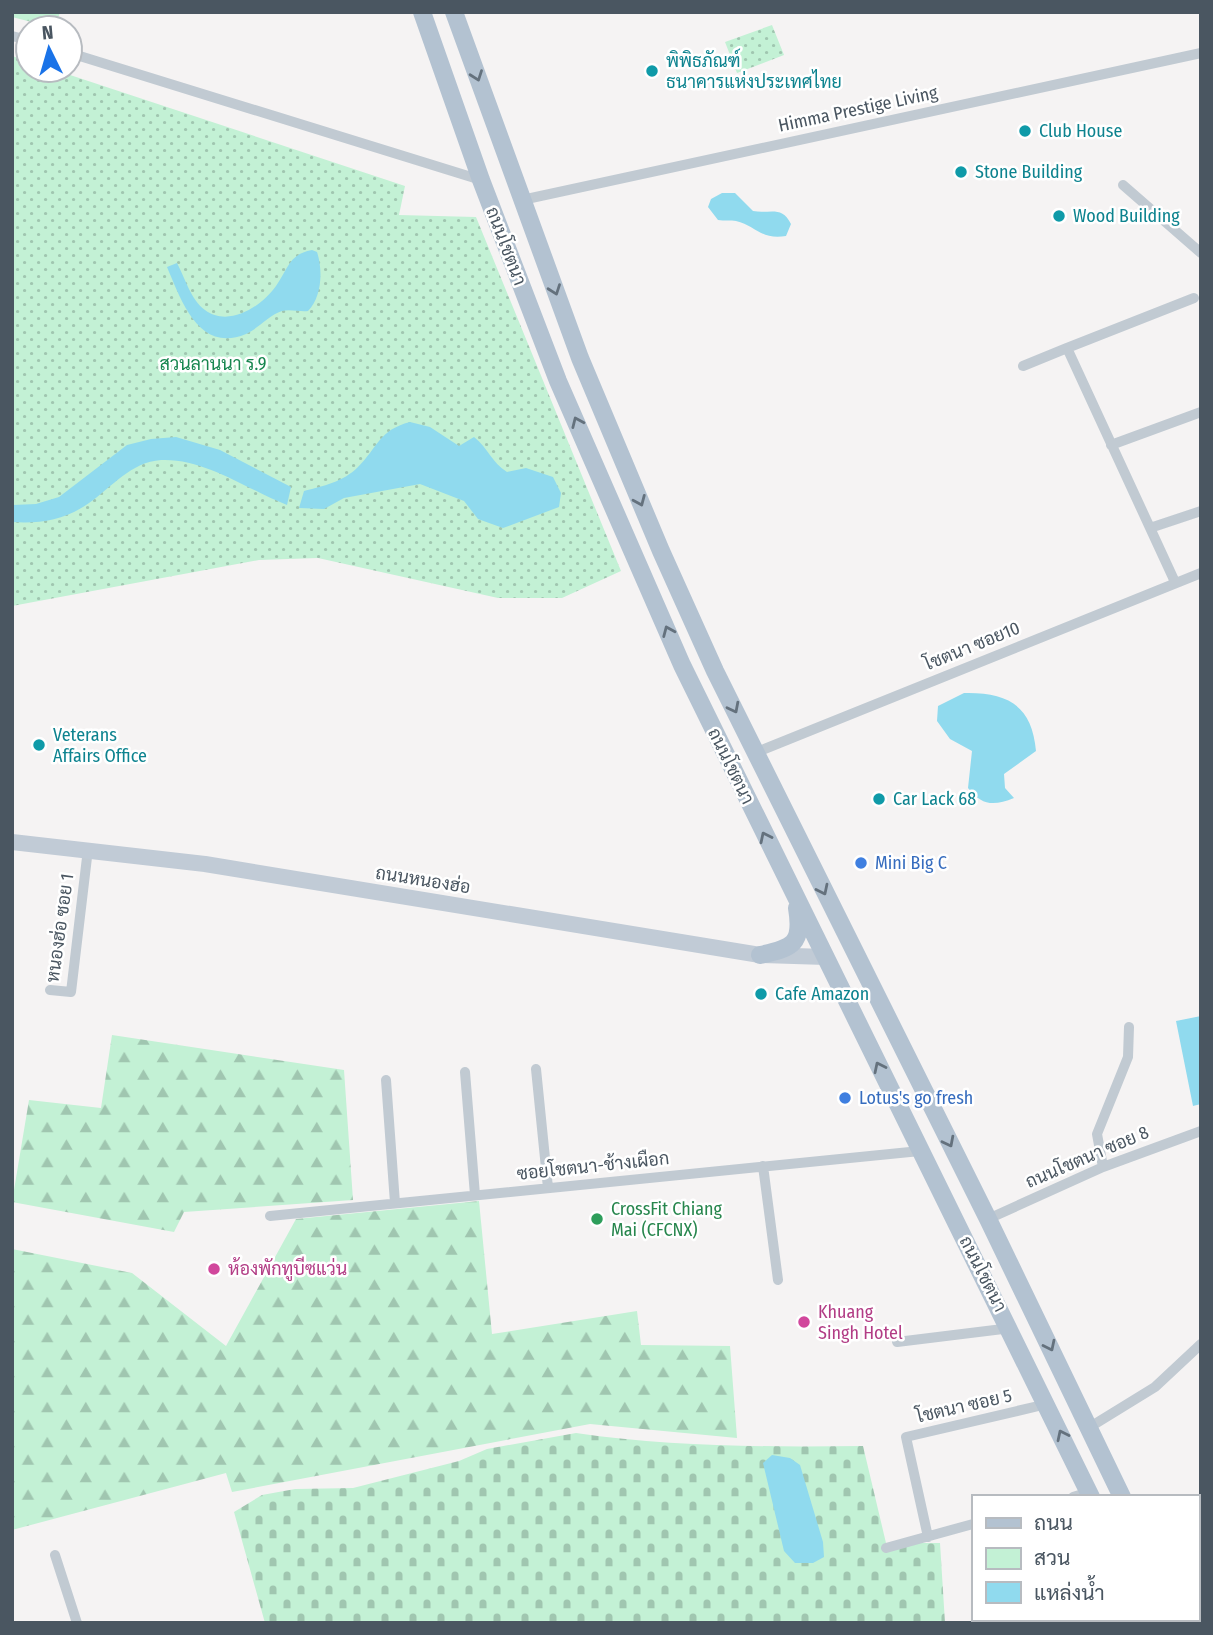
<svg xmlns="http://www.w3.org/2000/svg" width="1213" height="1635" viewBox="0 0 1213 1635" font-family="'Fira Sans Condensed',Sarabun,sans-serif">
	<defs>
		<pattern id="green-dots" width="8" height="8" patternUnits="userSpaceOnUse" patternTransform="scale(1.75)"><rect width="8" height="8" fill="#c3f1d5"/><path d="M2 2h.1M6 6h.1" fill="none" stroke="#a0c6b0" stroke-width="1.8" stroke-linecap="round"/></pattern>
		<pattern id="forest-firs" width="22" height="20" patternUnits="userSpaceOnUse" patternTransform="scale(1.75)"><rect width="22" height="20" fill="#c3f1d5"/><path d="M5 1l3.5 6h-7zM16 11l3.5 6h-7z" fill="#a0c6b0"/></pattern>
		<pattern id="cemetery-stones" width="16" height="16" patternUnits="userSpaceOnUse" patternTransform="scale(1.75)"><rect width="16" height="16" fill="#c3f1d5"/><path d="M2 7V4a2 2 0 0 1 4 0v3zM10 15v-3a2 2 0 0 1 4 0v3z" fill="#a0c6b0"/></pattern>
	</defs>
	<rect width="100%" height="100%" fill="#f5f3f3"/>
	<path fill="url(#green-dots)" d="M 772,25 L 784,55 L 737,73 L 725,42 Z
		M 12,56 L 28,61 L 28,70 L 55,70 L 405,186 L 399,215 L 476,217 L 621,571 L 562,598 L 498,598 L 318,558 L 259,560 L 12,606 Z"/>
	<path fill="url(#forest-firs)" d="M 12,12 L 60,12 L 55,28 L 12,17 Z
		M 112,1035 L 344,1070 L 353,1200 L 184,1212 L 174,1232 L 12,1202 L 29,1100 L 101,1108 Z
		M 479,1201 L 492,1334 L 637,1311 L 641,1345 L 730,1346 L 737,1438 L 590,1424 L 232,1492 L 226,1473 L 12,1530 L 12,1249 L 132,1273 L 226,1346 L 296,1219 Z"/>
	<path fill="url(#cemetery-stones)" d="M 576,1433 C 671,1447 767,1447 863,1446 L 886,1543 L 940,1543 L 945,1623 L 265,1623 L 234,1512 L 262,1495 L 295,1489 L 353,1488 L 459,1461 L 487,1449 Z"/>
	<path fill="#90daee" d="M 722,193 L 735,193 L 753,211 C 770,214 782,205 791,224 L 786,236 C 761,240 756,226 736,221 C 731,220 724,221 718,220 L 708,207 L 711,199 Z
		M 312,250 L 317,252 C 323,270 322,297 308,311 C 300,312 290,309 282,311 C 269,315 259,328 246,334 C 199,354 181,300 167,267 L 177,263 C 185,278 191,300 205,310 C 229,328 262,306 276,286 C 288,269 289,254 312,250 Z
		M 410,422 L 430,427 L 459,446 L 474,437 C 488,448 492,463 507,472 L 526,468 L 553,477 L 561,493 L 559,507 L 503,528 L 478,519 L 464,501 L 420,484 L 344,498 L 324,509 L 299,508 L 304,491 C 323,486 343,482 358,467 C 378,447 379,430 410,422 Z
		M 176,437 L 220,450 L 291,487 L 287,505 C 248,490 205,458 161,460 C 131,462 112,487 89,503 C 65,520 40,524 12,522 L 13,505 L 36,504 L 59,497 L 127,445 L 151,439 Z
		M 964,693 C 1007,692 1032,705 1036,751 L 1004,774 L 1005,788 L 1014,798 C 994,806 982,806 968,788 L 972,751 L 950,739 L 937,721 L 938,706 Z
		M 1201,1016 L 1201,1104 L 1193,1106 L 1176,1021 Z
		M 772,1455 L 790,1458 L 800,1465 L 823,1542 L 824,1557 L 813,1563 L 795,1563 L 784,1551 L 763,1463 Z"/>
	<g fill="none" stroke-linecap="round" stroke-linejoin="round">
		<path stroke="#c1cad2" stroke-width="10" d="M 12,36 L 28,40
			M 70,53 L 481,180
			M 1123,185 L 1201,253
			M 522,200 L 1201,53
			M 1067,348 L 1194,298
			M 1023,366 L 1067,348 L 1175,582
			M 1111,445 L 1201,412
			M 1150,528 L 1201,511
			M 757,752 L 1201,573
			M 50,990 L 71,992 L 88,849
			M 536,1069 L 548,1188
			M 465,1072 L 475,1195
			M 386,1080 L 395,1203
			M 763,1166 L 778,1280
			M 1103,1167 L 1097,1134 L 1128,1057 L 1129,1027
			M 270,1216 L 920,1151
			M 988,1219 L 1103,1167 L 1201,1131
			M 897,1342 L 1011,1328
			M 1090,1427 L 1155,1387 L 1201,1344
			M 1073,1497 L 1089,1492
			M 928,1537 L 906,1437 L 1047,1404
			M 886,1548 L 973,1524
			M 55,1555 L 77,1623
			M 1197,1565 L 1201,1564"/>
		<path stroke="#c1cbd6" stroke-width="16" d="M 12,842 L 205,864 L 760,955 L 826,957"/>
		<path stroke="#b3c2d1" stroke-width="18" d="M 422,12 L 481,180 L 558,381 L 682,665 L 1091,1497
			M 454,12 L 580,358 L 661,551 L 715,671 L 988,1219 L 1122,1497
			M 760,955 C 793,948 803,944 797,908
			M 1146,1619 L 1147,1623
			M 1177,1619 L 1178,1623"/>
	</g>
	<defs><path id="oneway-chevron" d="M-2-3.5L2.5 0L-2 3.5" fill="none" stroke-width="1.6" stroke-linecap="round" stroke-linejoin="round" transform="scale(1.75)"/></defs>
	<g stroke="#64717d">
		<use href="#oneway-chevron" transform="translate(477 76) rotate(70)"/>
		<use href="#oneway-chevron" transform="translate(555 290) rotate(70)"/>
		<use href="#oneway-chevron" transform="translate(577 422) rotate(-114)"/>
		<use href="#oneway-chevron" transform="translate(640 501) rotate(67)"/>
		<use href="#oneway-chevron" transform="translate(668 631) rotate(-113)"/>
		<use href="#oneway-chevron" transform="translate(734 708) rotate(63)"/>
		<use href="#oneway-chevron" transform="translate(765 837) rotate(-116)"/>
		<use href="#oneway-chevron" transform="translate(823 890) rotate(64)"/>
		<use href="#oneway-chevron" transform="translate(879 1067) rotate(-116)"/>
		<use href="#oneway-chevron" transform="translate(949 1142) rotate(63)"/>
		<use href="#oneway-chevron" transform="translate(1050 1346) rotate(64)"/>
		<use href="#oneway-chevron" transform="translate(1062 1435) rotate(-116)"/>
	</g>
	<g fill="#0f9aa8" stroke="#fff" stroke-width="2.5">
		<circle cx="652" cy="71" r="7"/>
		<circle cx="1025" cy="131" r="7"/>
		<circle cx="961" cy="172" r="7"/>
		<circle cx="1059" cy="216" r="7"/>
		<circle cx="39" cy="745" r="7"/>
		<circle cx="879" cy="799" r="7"/>
		<circle cx="761" cy="994" r="7"/>
	</g>
	<g fill="#3f7fe0" stroke="#fff" stroke-width="2.5">
		<circle cx="861" cy="863" r="7"/>
		<circle cx="845" cy="1098" r="7"/>
	</g>
	<circle fill="#2e9e5b" stroke="#fff" stroke-width="2.5" cx="597" cy="1219" r="7"/>
	<g fill="#d1479c" stroke="#fff" stroke-width="2.5">
		<circle cx="214" cy="1269" r="7"/>
		<circle cx="804" cy="1322" r="7"/>
	</g>
	<g text-anchor="middle" dominant-baseline="central" stroke-width="5" stroke-linejoin="round" paint-order="stroke">
		<g font-size="18" fill="#0d838f" stroke="#fff" text-anchor="start">
			<text x="666" y="61">พิพิธภัณฑ์<tspan x="666" dy="21">ธนาคารแห่งประเทศไทย</tspan></text>
			<text x="1039" y="131">Club House</text>
			<text x="975" y="172">Stone Building</text>
			<text x="1073" y="216">Wood Building</text>
			<text x="53" y="735">Veterans<tspan x="53" dy="21">Affairs Office</tspan></text>
			<text x="893" y="799">Car Lack 68</text>
			<text x="775" y="994">Cafe Amazon</text>
		</g>
		<g font-size="18" fill="#4a5661" stroke="#fff">
			<text transform="translate(858 109) rotate(-12)">Himma Prestige Living</text>
			<text transform="translate(506 246) rotate(69)">ถนนโชตนา</text>
			<text transform="translate(972 646) rotate(-22)">โชตนา ซอย10</text>
			<text transform="translate(731 766) rotate(64)">ถนนโชตนา</text>
			<text transform="translate(423 880) rotate(9)">ถนนหนองฮ่อ</text>
			<text transform="translate(60 928) rotate(-82)">หนองฮ่อ ซอย 1</text>
			<text transform="translate(1087 1157) rotate(-23)">ถนนโชตนา ซอย 8</text>
			<text transform="translate(593 1166) rotate(-6)">ซอยโชตนา-ช้างเผือก</text>
			<text transform="translate(983 1274) rotate(63)">ถนนโชตนา</text>
			<text transform="translate(964 1406) rotate(-13)">โชตนา ซอย 5</text>
		</g>
		<g font-size="18" fill="#17864f" stroke="#fff">
			<text x="213" y="364">สวนลานนา ร.9</text>
		</g>
		<g font-size="18" fill="#366cbe" stroke="#fff" text-anchor="start">
			<text x="875" y="863">Mini Big C</text>
			<text x="859" y="1098">Lotus's go fresh</text>
		</g>
		<g font-size="18" fill="#27864d" stroke="#fff" text-anchor="start">
			<text x="611" y="1209">CrossFit Chiang<tspan x="611" dy="21">Mai (CFCNX)</tspan></text>
		</g>
		<g font-size="18" fill="#b23c85" stroke="#fff" text-anchor="start">
			<text x="228" y="1269">ห้องพักทูบีซแว่น</text>
			<text x="818" y="1312">Khuang<tspan x="818" dy="21">Singh Hotel</tspan></text>
		</g>
	</g>
	<rect width="1213" height="1635" fill="none" stroke="#4a5661" stroke-width="28"/>
	<rect x="972" y="1495" width="228" height="126" fill="#ffffff" stroke="#b7bbc0" stroke-width="2"/>
	<rect x="986" y="1518" width="35" height="10" fill="#b3c2d1" stroke="#b7bbc0" stroke-width="2"/>
	<text x="1034" y="1530" font-size="21" fill="#4a5661">ถนน</text>
	<rect x="986" y="1548" width="35" height="21" fill="#c3f1d5" stroke="#b7bbc0" stroke-width="2"/>
	<text x="1034" y="1565" font-size="21" fill="#4a5661">สวน</text>
	<rect x="986" y="1582" width="35" height="21" fill="#90daee" stroke="#b7bbc0" stroke-width="2"/>
	<text x="1034" y="1600" font-size="21" fill="#4a5661">แหล่งน้ำ</text>
	<g transform="translate(49 49) rotate(355)"><circle r="33" fill="#ffffff" stroke="#b7bbc0" stroke-width="2"/>
	<path d="M0-5L12 26L0 18L-12 26Z" fill="#1a73e8"/>
	<text y="-10" font-size="19" font-weight="bold" text-anchor="middle" fill="#4a5661">N</text>
	</g>
</svg>
